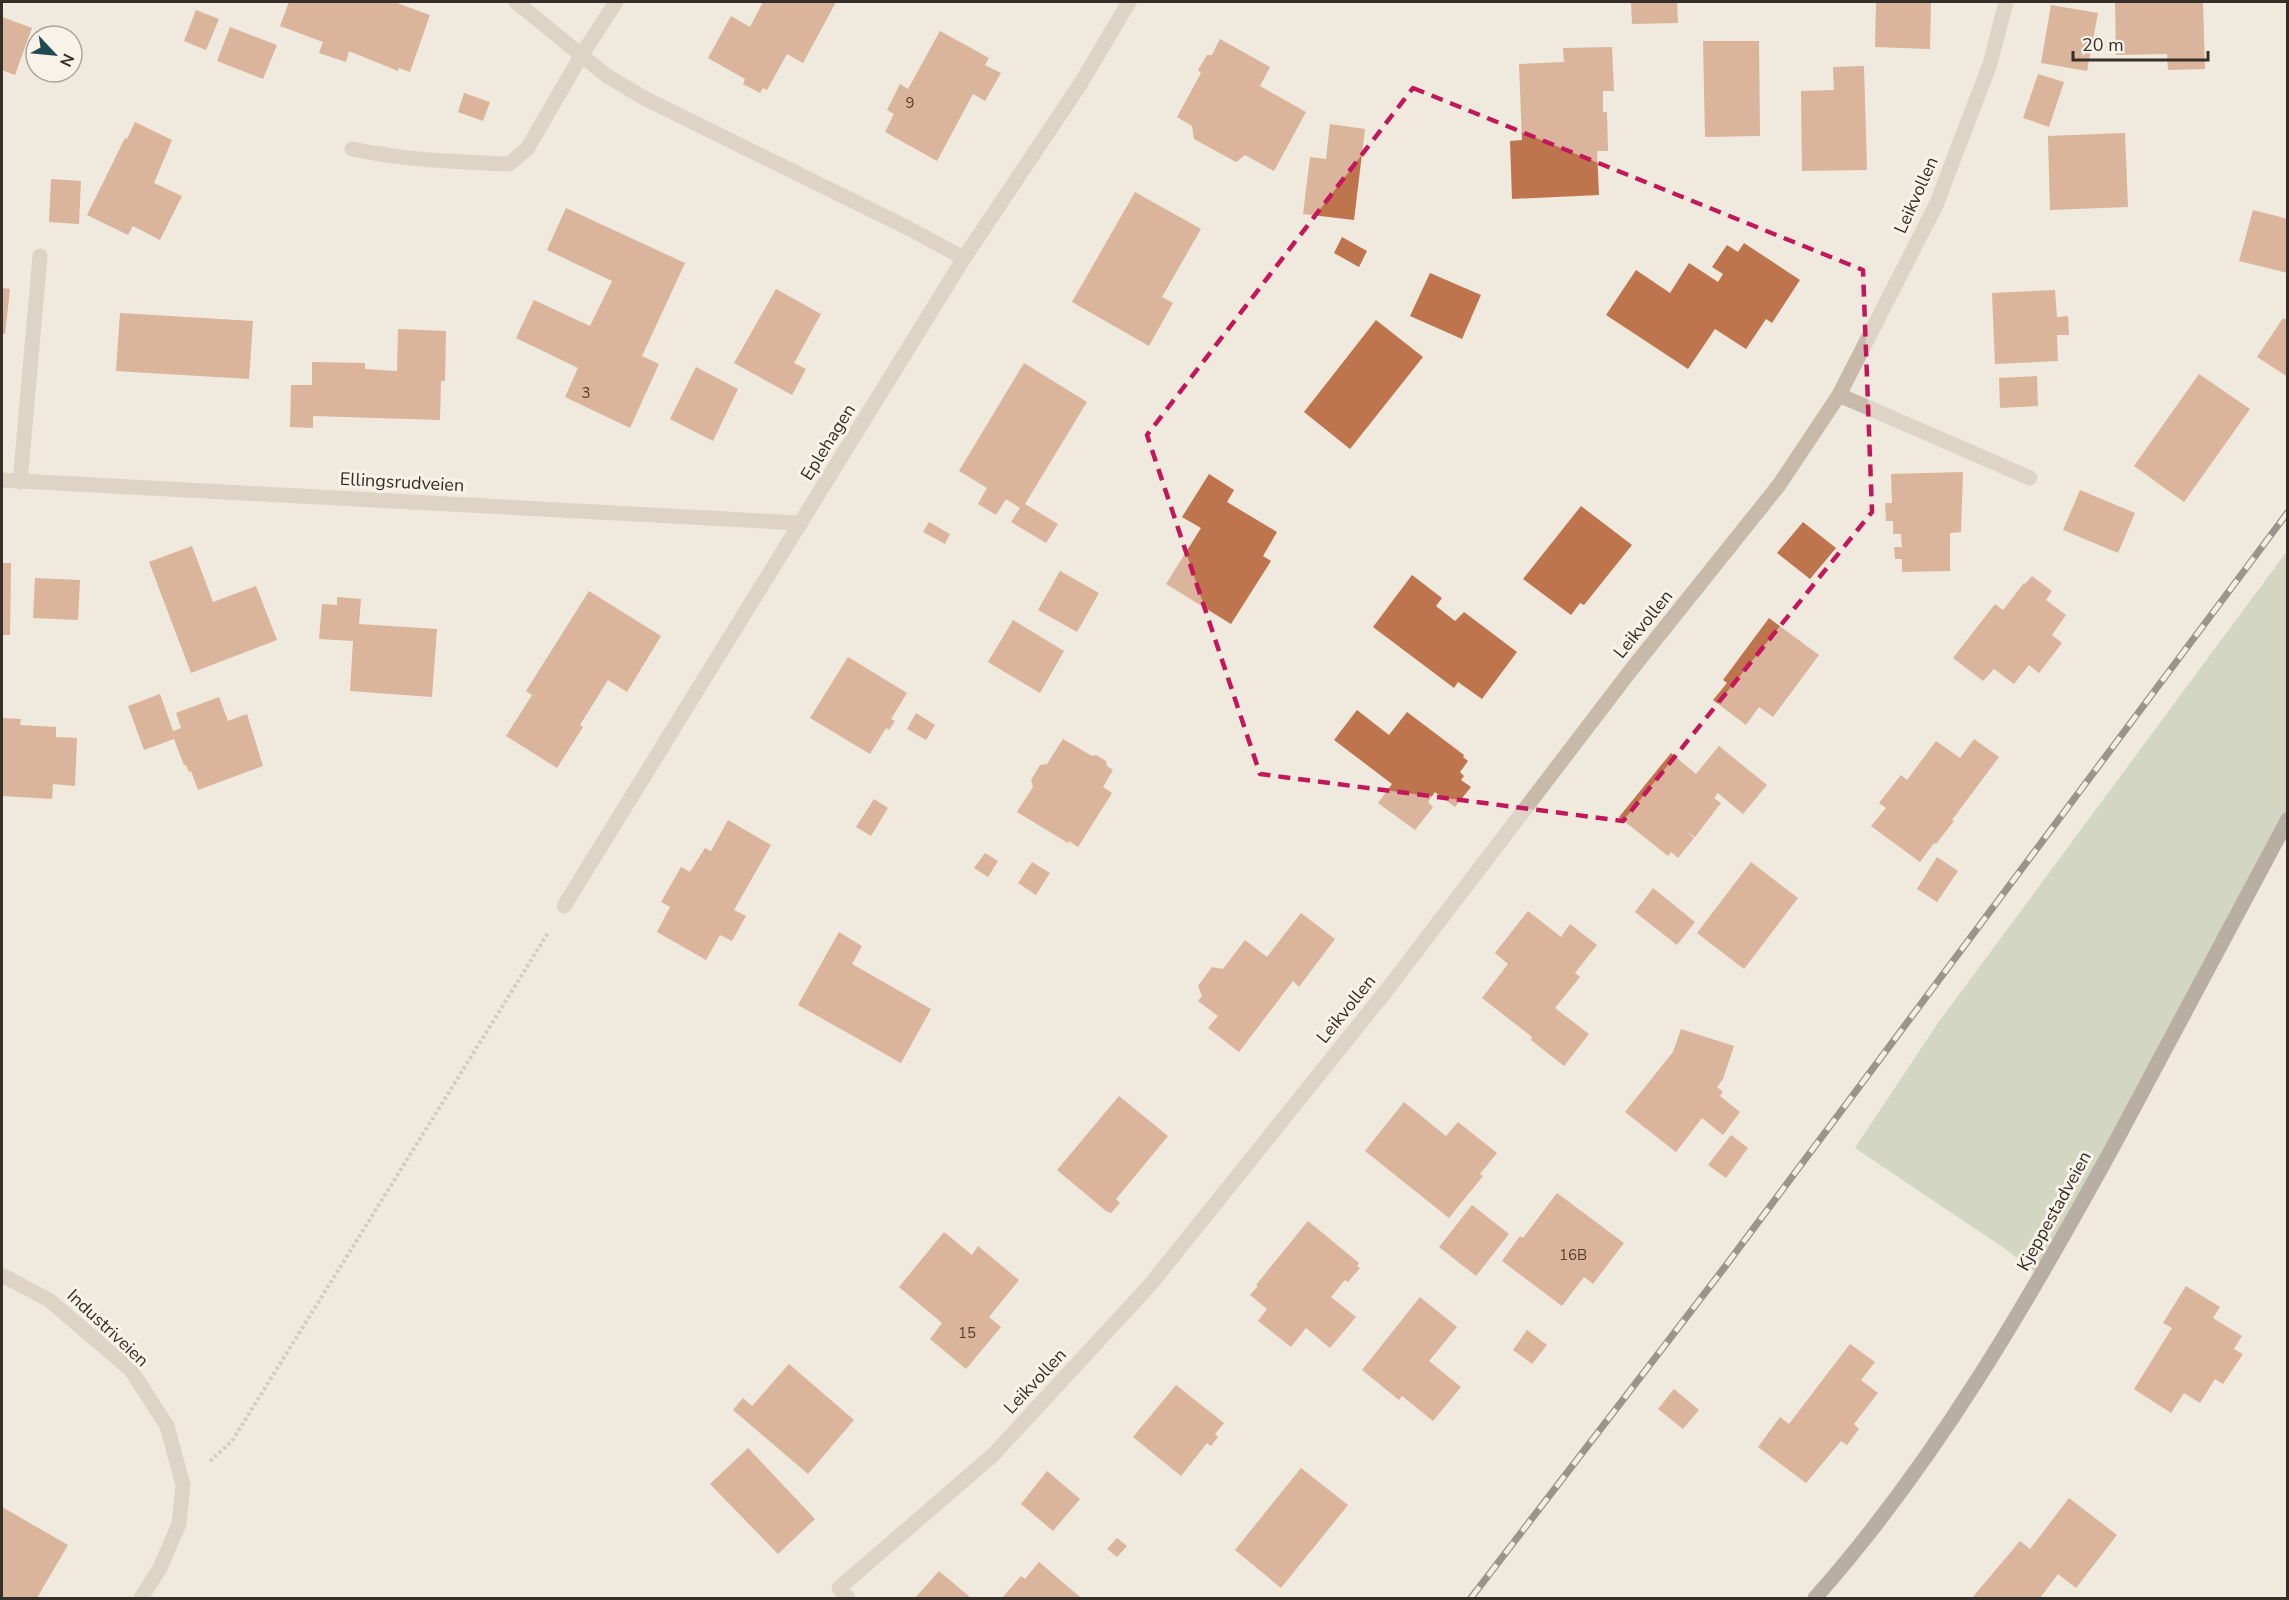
<svg xmlns="http://www.w3.org/2000/svg" width="2289" height="1600" viewBox="0 0 2289 1600" font-family="'Nunito Sans',sans-serif">
	<rect width="100%" height="100%" fill="#f0e9dd"/>
	<path fill="#b0be9e" d="M 2287,551 L 2287,819 L 2040,1276 L 2004,1248 L 1855,1148 L 1938,1023 Z"/>
	<path fill="#be744d" d="M 289,2 L 394,2 L 430,15 L 410,72 L 399,68 L 398,71 L 349,51 L 346,62 L 319,53 L 323,42 L 280,26 Z
		M 763,2 L 836,2 L 803,63 L 787,54 L 767,90 L 763,88 L 760,93 L 743,84 L 745,79 L 708,58 L 731,16 L 750,27 Z
		M 1631,2 L 1677,2 L 1678,23 L 1632,24 Z
		M 1876,2 L 1931,2 L 1930,49 L 1875,47 Z
		M 2115,2 L 2203,2 L 2205,69 L 2168,70 L 2167,54 L 2116,55 Z
		M 2051,5 L 2098,13 L 2087,71 L 2041,63 Z
		M 196,10 L 219,19 L 206,50 L 184,41 Z
		M 2,17 L 32,28 L 15,75 L 2,70 Z
		M 230,27 L 277,45 L 263,79 L 217,61 Z
		M 940,31 L 989,58 L 985,65 L 1001,73 L 985,101 L 973,94 L 937,161 L 885,132 L 894,114 L 887,110 L 900,84 L 908,89 Z
		M 1220,39 L 1270,67 L 1260,86 L 1306,112 L 1274,171 L 1245,155 L 1236,162 L 1194,139 L 1192,126 L 1177,117 L 1201,73 L 1198,70 L 1207,55 L 1212,55 Z
		M 1703,41 L 1759,41 L 1760,136 L 1705,137 Z
		M 1612,47 L 1614,91 L 1603,91 L 1603,112 L 1607,112 L 1608,151 L 1597,151 L 1599,195 L 1512,199 L 1510,141 L 1522,140 L 1519,64 L 1564,62 L 1563,48 Z
		M 1864,66 L 1867,170 L 1802,171 L 1801,91 L 1834,90 L 1833,67 Z
		M 2038,74 L 2064,82 L 2049,127 L 2023,118 Z
		M 464,93 L 490,102 L 483,121 L 458,112 Z
		M 135,122 L 172,140 L 154,183 L 182,196 L 160,240 L 133,226 L 128,235 L 87,215 L 125,138 L 127,139 Z
		M 1330,124 L 1365,129 L 1354,220 L 1303,214 L 1310,157 L 1326,159 Z
		M 2125,133 L 2128,207 L 2050,210 L 2048,136 Z
		M 51,179 L 81,181 L 79,224 L 49,222 Z
		M 1135,192 L 1201,229 L 1162,297 L 1173,303 L 1149,346 L 1072,302 Z
		M 566,208 L 685,263 L 642,356 L 659,364 L 630,428 L 565,397 L 578,368 L 516,338 L 534,300 L 590,326 L 612,281 L 547,250 Z
		M 2253,210 L 2288,219 L 2288,273 L 2239,261 Z
		M 1342,237 L 1367,251 L 1359,267 L 1334,253 Z
		M 1744,243 L 1800,280 L 1772,323 L 1766,319 L 1746,349 L 1715,329 L 1688,369 L 1606,315 L 1636,270 L 1670,293 L 1689,263 L 1718,282 L 1723,274 L 1712,267 L 1727,245 L 1738,252 Z
		M 1430,273 L 1481,295 L 1462,339 L 1410,316 Z
		M 2,288 L 10,289 L 5,334 L 2,333 Z
		M 776,289 L 821,314 L 794,363 L 806,369 L 792,395 L 734,363 Z
		M 2055,290 L 2057,317 L 2068,316 L 2069,335 L 2057,335 L 2058,361 L 1995,364 L 1992,293 Z
		M 120,313 L 253,321 L 249,379 L 116,371 Z
		M 2283,318 L 2288,321 L 2288,377 L 2257,357 Z
		M 1376,320 L 1423,357 L 1350,449 L 1304,412 Z
		M 398,329 L 446,331 L 445,381 L 441,381 L 440,420 L 313,416 L 313,428 L 290,427 L 291,385 L 312,385 L 312,362 L 365,363 L 365,369 L 397,371 Z
		M 1024,363 L 1087,402 L 1025,504 L 1058,524 L 1046,543 L 1011,522 L 1020,508 L 1006,499 L 996,515 L 978,504 L 987,488 L 959,471 Z
		M 696,367 L 738,389 L 713,441 L 670,419 Z
		M 2199,374 L 2250,409 L 2184,502 L 2134,466 Z
		M 2037,376 L 2038,406 L 2000,408 L 1999,378 Z
		M 1963,472 L 1961,532 L 1950,533 L 1950,571 L 1902,572 L 1902,559 L 1895,559 L 1894,547 L 1902,547 L 1901,534 L 1893,534 L 1893,521 L 1886,521 L 1885,503 L 1892,503 L 1891,474 Z
		M 1209,474 L 1234,490 L 1227,502 L 1277,532 L 1263,556 L 1271,561 L 1231,624 L 1166,584 L 1201,528 L 1182,517 Z
		M 2080,490 L 2135,513 L 2118,553 L 2063,530 Z
		M 1581,506 L 1632,545 L 1584,605 L 1580,603 L 1571,615 L 1523,579 Z
		M 929,522 L 950,534 L 945,544 L 923,532 Z
		M 1803,522 L 1836,548 L 1810,579 L 1777,553 Z
		M 192,546 L 213,602 L 256,586 L 277,640 L 191,673 L 149,562 Z
		M 2,563 L 11,563 L 10,635 L 2,635 Z
		M 1060,571 L 1099,593 L 1077,632 L 1038,610 Z
		M 1412,575 L 1442,598 L 1436,606 L 1455,621 L 1464,612 L 1517,652 L 1482,699 L 1458,682 L 1454,688 L 1373,627 Z
		M 2032,576 L 2052,591 L 2046,600 L 2066,615 L 2052,635 L 2062,643 L 2039,673 L 2029,665 L 2014,684 L 1994,669 L 1983,681 L 1953,658 L 1995,604 L 2003,610 L 2024,583 L 2025,584 Z
		M 35,578 L 80,580 L 78,620 L 33,618 Z
		M 589,591 L 661,636 L 627,692 L 608,680 L 580,725 L 583,727 L 557,768 L 506,736 L 532,695 L 526,691 Z
		M 337,597 L 361,599 L 359,624 L 437,629 L 432,697 L 350,691 L 353,641 L 319,639 L 322,604 L 337,605 Z
		M 1769,618 L 1819,655 L 1773,717 L 1759,707 L 1746,725 L 1713,700 L 1727,683 L 1723,680 Z
		M 1013,620 L 1064,651 L 1040,693 L 988,662 Z
		M 848,657 L 907,693 L 891,719 L 895,721 L 889,730 L 886,728 L 870,754 L 810,718 Z
		M 160,694 L 173,731 L 181,728 L 176,713 L 219,697 L 228,721 L 247,714 L 263,766 L 198,790 L 191,771 L 189,772 L 186,765 L 184,765 L 174,739 L 144,750 L 128,706 Z
		M 1357,710 L 1389,735 L 1407,712 L 1464,755 L 1463,757 L 1468,761 L 1460,772 L 1464,776 L 1461,780 L 1471,787 L 1455,807 L 1435,792 L 1428,802 L 1433,807 L 1415,830 L 1378,803 L 1392,784 L 1334,740 Z
		M 916,713 L 935,725 L 926,740 L 907,729 Z
		M 2,718 L 21,719 L 20,725 L 56,727 L 56,737 L 77,738 L 75,786 L 53,784 L 52,799 L 2,796 Z
		M 1063,739 L 1092,756 L 1096,755 L 1106,761 L 1107,766 L 1113,770 L 1103,787 L 1112,793 L 1078,847 L 1069,841 L 1068,843 L 1017,812 L 1033,787 L 1031,780 L 1040,765 L 1047,764 Z
		M 1974,739 L 1999,757 L 1952,820 L 1954,821 L 1936,844 L 1934,843 L 1920,862 L 1871,826 L 1886,808 L 1879,803 L 1901,775 L 1907,780 L 1936,741 L 1960,758 Z
		M 1719,746 L 1767,785 L 1743,814 L 1718,793 L 1714,798 L 1721,803 L 1695,837 L 1687,832 L 1694,838 L 1678,858 L 1671,852 L 1668,856 L 1619,817 L 1671,753 L 1696,774 Z
		M 874,799 L 888,808 L 871,836 L 856,827 Z
		M 728,820 L 771,845 L 734,910 L 746,916 L 732,941 L 720,935 L 706,960 L 657,932 L 670,907 L 661,902 L 681,867 L 690,872 L 705,848 L 711,851 Z
		M 985,853 L 998,861 L 988,877 L 974,868 Z
		M 1937,857 L 1958,871 L 1937,902 L 1917,889 Z
		M 1032,862 L 1050,873 L 1036,895 L 1018,883 Z
		M 1751,862 L 1798,898 L 1744,969 L 1697,933 Z
		M 1653,888 L 1695,922 L 1677,945 L 1635,912 Z
		M 1528,911 L 1561,937 L 1570,924 L 1597,945 L 1575,973 L 1580,977 L 1555,1008 L 1589,1034 L 1564,1066 L 1531,1040 L 1532,1037 L 1482,998 L 1508,964 L 1495,953 Z
		M 1301,913 L 1335,939 L 1299,987 L 1293,981 L 1239,1052 L 1208,1028 L 1218,1016 L 1198,1001 L 1202,996 L 1198,986 L 1212,967 L 1223,969 L 1245,940 L 1267,957 Z
		M 839,932 L 862,946 L 852,964 L 931,1009 L 901,1063 L 798,1005 Z
		M 1681,1029 L 1734,1046 L 1723,1079 L 1717,1087 L 1723,1092 L 1720,1096 L 1740,1112 L 1723,1135 L 1702,1118 L 1676,1152 L 1625,1112 L 1673,1052 Z
		M 1119,1096 L 1168,1136 L 1116,1199 L 1120,1203 L 1111,1213 L 1106,1211 L 1057,1170 Z
		M 1404,1102 L 1446,1136 L 1458,1122 L 1497,1153 L 1480,1174 L 1483,1176 L 1449,1218 L 1365,1151 Z
		M 1731,1135 L 1748,1148 L 1726,1178 L 1708,1165 Z
		M 1557,1193 L 1624,1243 L 1593,1284 L 1584,1277 L 1562,1306 L 1502,1261 L 1520,1236 L 1523,1238 Z
		M 1472,1205 L 1509,1234 L 1476,1276 L 1439,1247 Z
		M 1308,1221 L 1359,1263 L 1357,1266 L 1360,1268 L 1348,1282 L 1345,1280 L 1331,1297 L 1356,1317 L 1330,1348 L 1306,1328 L 1291,1347 L 1258,1321 L 1267,1309 L 1250,1295 L 1258,1286 L 1256,1285 Z
		M 944,1232 L 972,1255 L 978,1246 L 1019,1280 L 989,1317 L 1001,1327 L 966,1369 L 930,1339 L 942,1323 L 899,1287 Z
		M 2186,1286 L 2220,1307 L 2213,1318 L 2242,1336 L 2234,1349 L 2243,1354 L 2223,1384 L 2215,1379 L 2200,1403 L 2184,1393 L 2171,1413 L 2134,1389 L 2172,1328 L 2163,1323 Z
		M 1420,1297 L 1457,1327 L 1429,1361 L 1461,1387 L 1433,1421 L 1402,1396 L 1399,1400 L 1362,1370 Z
		M 1527,1330 L 1547,1345 L 1532,1364 L 1513,1350 Z
		M 1850,1344 L 1875,1362 L 1861,1380 L 1878,1393 L 1854,1424 L 1859,1429 L 1847,1445 L 1841,1441 L 1806,1483 L 1758,1447 L 1780,1417 L 1789,1424 Z
		M 789,1364 L 854,1420 L 808,1474 L 733,1410 L 743,1398 L 752,1406 Z
		M 1176,1385 L 1224,1423 L 1215,1434 L 1218,1437 L 1211,1446 L 1207,1443 L 1181,1476 L 1133,1437 Z
		M 1674,1389 L 1699,1410 L 1683,1429 L 1658,1409 Z
		M 748,1448 L 815,1519 L 778,1554 L 710,1484 Z
		M 1301,1468 L 1348,1505 L 1281,1588 L 1235,1550 Z
		M 1047,1471 L 1080,1499 L 1053,1531 L 1021,1504 Z
		M 2069,1498 L 2117,1535 L 2076,1588 L 2058,1574 L 2040,1598 L 1972,1598 L 2020,1541 L 2030,1549 Z
		M 2,1507 L 68,1545 L 37,1598 L 2,1598 Z
		M 1117,1538 L 1127,1546 L 1117,1557 L 1107,1549 Z
		M 1039,1562 L 1080,1597 L 1078,1598 L 1002,1598 L 1021,1576 L 1025,1579 Z
		M 939,1571 L 971,1598 L 915,1598 Z"/>
	<g fill="none" stroke-linecap="round" stroke-linejoin="round">
		<path stroke="#b3a594" stroke-width="4" stroke-dasharray="3 3" stroke-linecap="butt" d="M 210,1461 L 232,1441 L 548,933"/>
		<path stroke="#c8baa9" stroke-width="15" d="M 516,2 L 607,76 L 644,98 L 906,227 L 964,258
			M 352,149 C 404,160 456,162 509,164 L 527,149 L 581,56 L 616,2
			M 1839,395 L 2030,478
			M 2,480 L 801,523
			M 20,482 L 40,256
			M 564,906 L 964,258 L 1081,83 L 1129,2
			M 2,1275 L 49,1300 L 131,1370 L 167,1426 L 183,1485 L 179,1524 L 160,1568 L 141,1598
			M 848,1598 L 839,1588 L 993,1455 L 1150,1285 L 1386,991 L 1631,670 L 1779,485 L 1839,395 L 1936,205 L 1990,64 L 2006,2"/>
		<path stroke="#76675b" stroke-width="15" d="M 1815,1598 C 1935,1463 2028,1302 2115,1143 C 2173,1035 2230,927 2288,819"/>
		<g stroke="#352e29" stroke-width="7">
			<path id="rail" d="M 1471,1598 L 1724,1268 L 2288,512"/>
		</g>
		<use href="#rail" stroke="#f8f3e9" stroke-width="4.5" stroke-dasharray="14" stroke-linecap="butt"/>
	</g>
	<path d="M0 0H2289V1600H0ZM 1413,88 L 1863,270 L 1872,512 L 1623,821 L 1260,774 L 1147,435 Z" fill="#f0e9dd" fill-opacity=".55" fill-rule="evenodd"/>
	<path fill="none" stroke="#c2185b" stroke-width="4.5" stroke-dasharray="12 8" stroke-linejoin="round" d="M 1413,88 L 1863,270 L 1872,512 L 1623,821 L 1260,774 L 1147,435 Z"/>
	<g text-anchor="middle" dominant-baseline="central" stroke-width="6" stroke-linejoin="round" paint-order="stroke">
		<g font-size="15" fill="#574032">
			<text x="910" y="103">9</text>
			<text x="586" y="393">3</text>
			<text x="1573" y="1255">16B</text>
			<text x="967" y="1333">15</text>
		</g>
		<g font-size="18" fill="#352e29" stroke="#f8f3e9">
			<text transform="translate(1916 195) rotate(-66)">Leikvollen</text>
			<text transform="translate(828 442) rotate(-58)">Eplehagen</text>
			<text transform="translate(402 482) rotate(3)">Ellingsrudveien</text>
			<text transform="translate(1643 624) rotate(-51)">Leikvollen</text>
			<text transform="translate(1346 1009) rotate(-51)">Leikvollen</text>
			<text transform="translate(2054 1211) rotate(-61)">Kjeppestadveien</text>
			<text transform="translate(108 1328) rotate(43)">Industriveien</text>
			<text transform="translate(1035 1381) rotate(-47)">Leikvollen</text>
		</g>
	</g>
	<rect width="2289" height="1600" fill="none" stroke="#352e29" stroke-width="6"/>
	<g transform="translate(54 54) rotate(116)"><circle r="28" fill="#f8f3e9" stroke="#aaa49c" stroke-width="1.5"/>
	<path d="M0-4.5L10 22L0 15L-10 22Z" fill="#214b54"/>
	<text y="-9" font-size="16" font-weight="bold" text-anchor="middle" fill="#352e29">N</text>
	</g>
	<path d="M2073 51v9h135v-9" fill="none" stroke="#352e29" stroke-width="3"/>
	<text x="2082" y="51" font-size="18" fill="#352e29" stroke="#f8f3e9" stroke-width="4.5" paint-order="stroke">20 m</text>
</svg>
